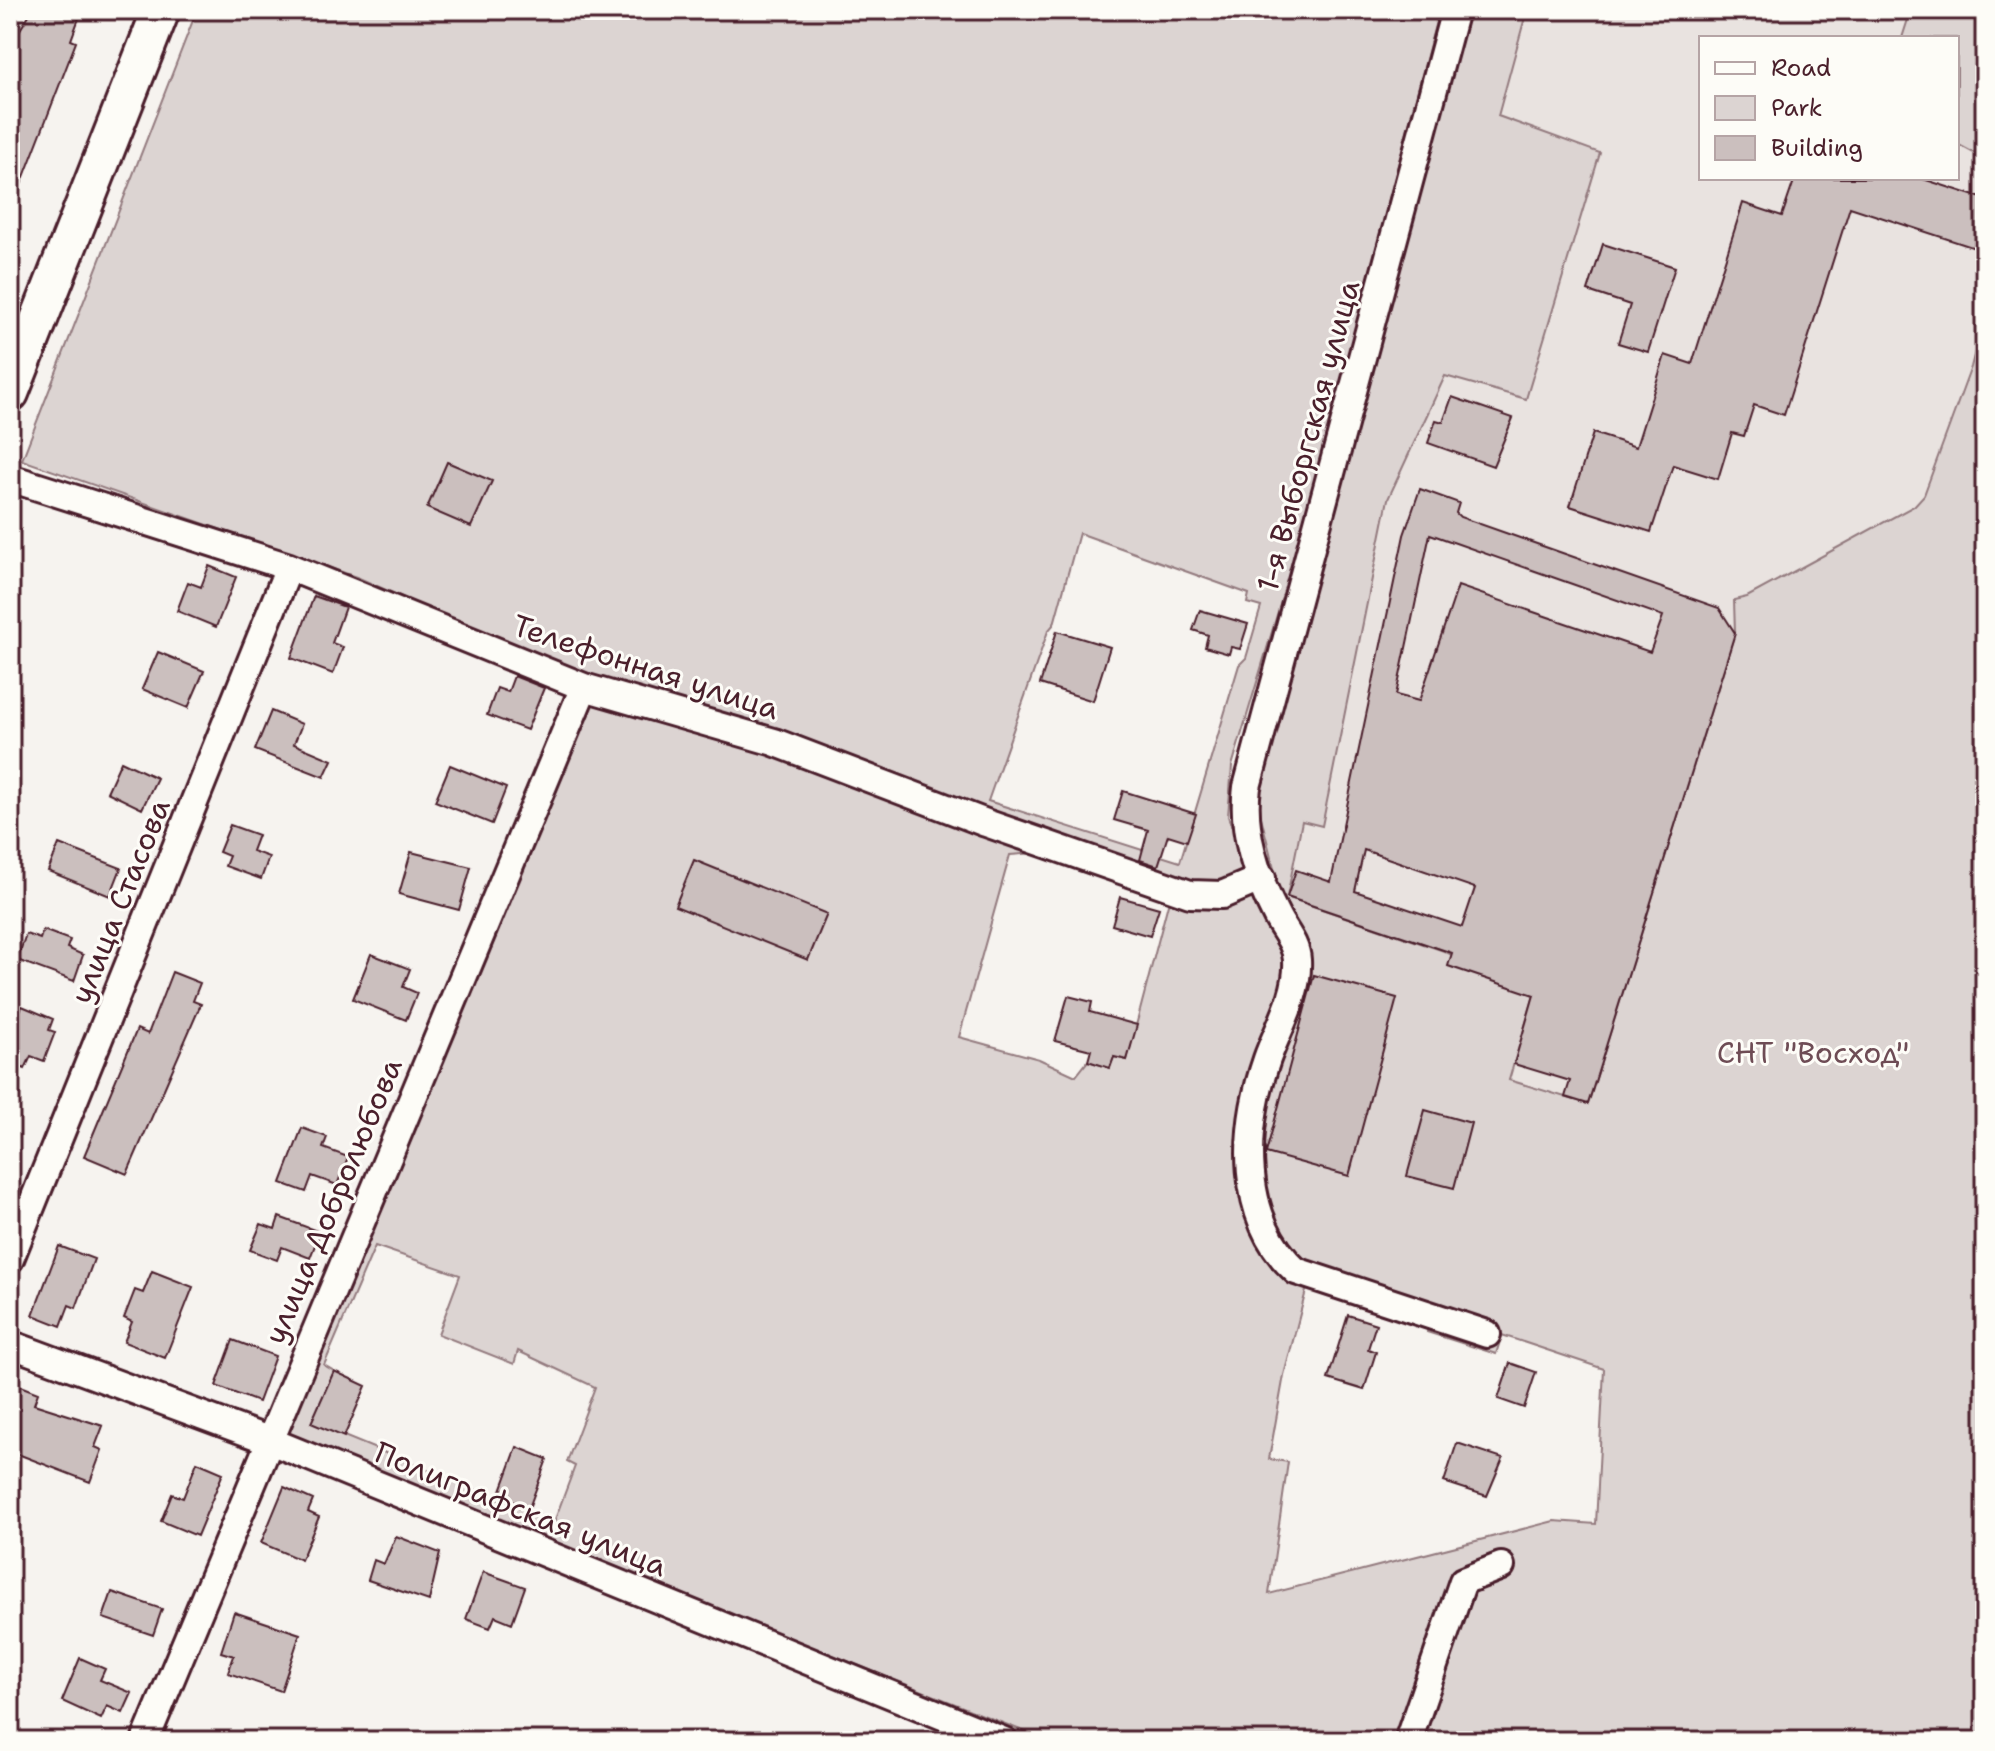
<svg xmlns="http://www.w3.org/2000/svg" width="1995" height="1751" viewBox="0 0 1995 1751" font-family="'Shantell Sans',sans-serif">
	<rect width="100%" height="100%" fill="#f6f3ef"/>
	<filter id="ink" filterUnits="userSpaceOnUse"><feTurbulence type="fractalNoise" baseFrequency=".0125" numOctaves="2"/><feDisplacementMap in="SourceGraphic" scale="16" xChannelSelector="R" yChannelSelector="G"/><feConvolveMatrix kernelMatrix="1 2 1 2 8 2 1 2 1" color-interpolation-filters="sRGB"/></filter>
	<g filter="url(#ink)">
		<path fill="#e9e3e0" d="M 1527,10 L 1911,10 L 1902,38 L 1701,38 L 1701,178 L 1957,178 L 1957,144 L 1985,159 L 1985,313 L 1971,367 L 1924,495 L 1914,506 L 1746,597 L 1734,601 L 1735,633 L 1588,1104 L 1509,1080 L 1514,1064 L 1287,897 L 1302,820 L 1322,826 L 1388,499 L 1445,376 L 1526,399 L 1600,154 L 1498,116 Z"/>
		<path fill="#dcd4d2" stroke="#937a7e" stroke-width="2" fill-rule="evenodd" d="M 197,10 L 1439,10 L 1299,541 L 1232,766 L 1228,816 L 1248,872 L 1219,882 L 1192,883 L 587,679 L 359,578 L 22,460 ZM 1079,533 L 1249,594 L 1247,603 L 1261,607 L 1246,658 L 1239,665 L 1180,862 L 988,801 L 1048,631 L 1054,624 Z
			M 1469,10 L 1527,10 L 1498,116 L 1600,153 L 1526,399 L 1445,376 L 1388,499 L 1322,826 L 1302,821 L 1287,897 L 1444,951 L 1534,995 L 1509,1080 L 1588,1104 L 1735,633 L 1734,600 L 1747,597 L 1914,506 L 1924,495 L 1971,367 L 1985,313 L 1985,1741 L 1048,1741 L 281,1435 L 588,697 L 667,716 L 1221,904 L 1246,899 L 1278,885 L 1259,809 L 1264,766 ZM 1035,853 L 1169,900 L 1127,1060 L 1114,1057 L 1110,1067 L 1088,1061 L 1076,1076 L 1039,1059 L 959,1037 L 1010,855 ZM 375,1246 L 460,1275 L 438,1334 L 514,1364 L 518,1351 L 595,1387 L 567,1462 L 575,1466 L 554,1522 L 312,1423 L 334,1371 L 324,1365 ZM 1307,1287 L 1428,1325 L 1427,1332 L 1496,1354 L 1502,1335 L 1604,1369 L 1596,1524 L 1554,1521 L 1269,1594 L 1288,1462 L 1269,1459 L 1284,1375 Z
			M 1911,10 L 1985,10 L 1985,159 L 1957,144 L 1957,38 L 1902,38 Z"/>
		<path fill="#cbbfbe" stroke="#4a1f2b" stroke-width="2" fill-rule="evenodd" d="M 32,10 L 82,10 L 71,40 L 76,42 L 12,208 L 10,30 L 18,33 Z
			M 1795,178 L 1920,178 L 1985,199 L 1985,217 L 1975,248 L 1850,207 L 1784,415 L 1754,405 L 1744,436 L 1732,433 L 1718,479 L 1673,465 L 1651,532 L 1570,506 L 1593,433 L 1636,447 L 1665,355 L 1692,364 L 1743,203 L 1782,216 Z
			M 1603,244 L 1675,267 L 1648,352 L 1618,343 L 1630,305 L 1588,291 Z
			M 1452,397 L 1513,418 L 1493,466 L 1428,443 L 1436,420 L 1443,422 Z
			M 447,462 L 492,481 L 471,527 L 427,508 Z
			M 1420,489 L 1459,503 L 1456,513 L 1460,517 L 1719,608 L 1735,633 L 1588,1104 L 1565,1097 L 1570,1081 L 1514,1064 L 1534,995 L 1448,966 L 1452,953 L 1287,897 L 1296,870 L 1331,882 L 1404,535 ZM 1430,534 L 1663,616 L 1650,652 L 1458,586 L 1419,701 L 1396,695 ZM 1364,850 L 1475,888 L 1462,927 L 1355,891 Z
			M 209,566 L 236,577 L 216,627 L 177,611 L 188,582 L 201,587 Z
			M 314,596 L 345,607 L 332,643 L 343,647 L 333,674 L 291,658 Z
			M 1200,610 L 1248,624 L 1240,649 L 1231,647 L 1229,654 L 1205,647 L 1208,635 L 1193,630 Z
			M 1057,631 L 1110,647 L 1093,701 L 1040,684 Z
			M 158,652 L 204,671 L 188,708 L 142,689 Z
			M 514,676 L 544,688 L 527,730 L 487,715 L 497,688 L 508,692 Z
			M 271,711 L 302,724 L 294,744 L 332,760 L 324,777 L 255,750 Z
			M 121,761 L 157,778 L 142,809 L 107,792 Z
			M 450,765 L 506,788 L 492,824 L 435,801 Z
			M 1123,791 L 1196,814 L 1187,841 L 1168,835 L 1158,866 L 1140,860 L 1148,830 L 1114,820 Z
			M 230,825 L 258,835 L 252,851 L 269,857 L 261,879 L 225,866 L 229,856 L 219,852 Z
			M 59,844 L 121,868 L 110,896 L 48,871 Z
			M 411,852 L 471,867 L 459,910 L 399,894 Z
			M 694,860 L 827,914 L 808,960 L 675,906 Z
			M 1120,897 L 1159,908 L 1150,936 L 1112,925 Z
			M 43,930 L 70,940 L 67,948 L 83,955 L 74,981 L 17,960 L 26,934 L 40,939 Z
			M 371,954 L 410,969 L 403,987 L 417,993 L 406,1020 L 353,999 Z
			M 172,972 L 200,983 L 193,1001 L 201,1004 L 127,1174 L 84,1156 L 137,1029 L 148,1034 Z
			M 1314,975 L 1397,998 L 1349,1176 L 1266,1153 Z
			M 1068,996 L 1092,1002 L 1090,1012 L 1137,1025 L 1127,1060 L 1114,1057 L 1110,1068 L 1088,1061 L 1091,1050 L 1055,1041 Z
			M 22,1006 L 53,1019 L 49,1030 L 55,1032 L 44,1061 L 31,1056 L 25,1069 L 10,1063 L 10,1014 L 17,1017 Z
			M 1425,1110 L 1471,1123 L 1454,1188 L 1407,1176 Z
			M 302,1128 L 327,1137 L 323,1148 L 348,1157 L 337,1185 L 312,1176 L 306,1192 L 281,1183 Z
			M 279,1217 L 320,1232 L 310,1258 L 282,1247 L 277,1260 L 250,1250 L 261,1224 L 275,1229 Z
			M 59,1246 L 94,1259 L 76,1308 L 69,1305 L 61,1326 L 33,1315 Z
			M 152,1271 L 193,1287 L 165,1358 L 124,1342 L 132,1322 L 124,1318 L 135,1290 L 143,1293 Z
			M 1348,1315 L 1376,1324 L 1368,1349 L 1376,1352 L 1364,1390 L 1328,1379 Z
			M 233,1340 L 275,1356 L 258,1402 L 216,1386 Z
			M 1510,1363 L 1536,1372 L 1524,1408 L 1498,1399 Z
			M 334,1371 L 366,1386 L 344,1437 L 311,1423 Z
			M 10,1382 L 38,1393 L 34,1404 L 103,1426 L 95,1447 L 102,1450 L 90,1482 L 10,1451 Z
			M 1457,1443 L 1503,1458 L 1487,1496 L 1444,1482 Z
			M 517,1447 L 547,1459 L 529,1508 L 499,1496 Z
			M 197,1462 L 223,1473 L 197,1536 L 161,1521 L 172,1494 L 183,1498 Z
			M 284,1487 L 313,1500 L 308,1512 L 319,1517 L 301,1560 L 261,1543 Z
			M 396,1536 L 440,1553 L 429,1601 L 368,1580 L 374,1560 L 384,1564 Z
			M 483,1572 L 525,1587 L 512,1623 L 495,1616 L 490,1628 L 466,1619 Z
			M 112,1592 L 162,1609 L 153,1635 L 103,1618 Z
			M 234,1612 L 300,1634 L 281,1691 L 228,1673 L 234,1656 L 221,1652 Z
			M 80,1658 L 105,1669 L 100,1680 L 132,1693 L 123,1713 L 107,1706 L 101,1719 L 62,1701 Z"/>
		<g fill="none" stroke-linecap="round" stroke-linejoin="round">
			<g stroke="#4a1f2b" stroke-width="32">
				<path id="street" d="M 1455,10 L 1247,787 C 1241,830 1257,879 1277,917 C 1284,931 1296,943 1297,960 C 1299,995 1278,1028 1267,1059 C 1243,1128 1238,1218 1296,1271 L 1487,1334
					M 10,478 L 289,567 L 584,687 L 774,742 L 986,823 L 1190,894 L 1222,895 L 1262,878
					M 10,1259 L 289,567
					M 10,1344 L 268,1440 L 1004,1741
					M 145,1741 L 584,687
					M 1408,1741 L 1463,1581 L 1501,1566"/>
			</g>
			<g stroke="#4a1f2b" stroke-width="42">
				<path id="secondary" d="M 10,393 L 161,10"/>
			</g>
			<use href="#street" stroke="#fdfcf7" stroke-width="26"/>
			<use href="#secondary" stroke="#fdfcf7" stroke-width="36"/>
		</g>
	</g>
	<g text-anchor="middle" dominant-baseline="central" stroke-width="6" stroke-linejoin="round" paint-order="stroke">
		<g font-size="30" fill="#4a1f2b" stroke="#fdfcf7">
			<text transform="translate(1308 436) rotate(-75)">1-я Выборгская улица</text>
			<text transform="translate(646 667) rotate(18)">Телефонная улица</text>
			<text transform="translate(120 901) rotate(-68)">улица Стасова</text>
			<text transform="translate(333 1201) rotate(-67)">улица Добролюбова</text>
			<text transform="translate(521 1509) rotate(22)">Полиграфская улица</text>
		</g>
		<g font-size="30" fill="#6e4c55" stroke="#fdfcf7">
			<text x="1813" y="1052">СНТ "Восход"</text>
		</g>
	</g>
	<rect width="1995" height="1751" fill="none" stroke="#fdfcf7" stroke-width="40"/>
	<rect x="20" y="20" width="1955" height="1711" fill="none" stroke="#4a1f2b" stroke-width="3" filter="url(#ink)"/>
	<rect x="1699" y="36" width="260" height="144" fill="#fdfcf7" stroke="#b5a4a5" stroke-width="2"/>
	<rect x="1715" y="62" width="40" height="12" fill="#fdfcf7" stroke="#b5a4a5" stroke-width="2"/>
	<text x="1771" y="76" font-size="24" fill="#4a1f2b">Road</text>
	<rect x="1715" y="96" width="40" height="24" fill="#dcd4d2" stroke="#b5a4a5" stroke-width="2"/>
	<text x="1771" y="116" font-size="24" fill="#4a1f2b">Park</text>
	<rect x="1715" y="136" width="40" height="24" fill="#cbbfbe" stroke="#b5a4a5" stroke-width="2"/>
	<text x="1771" y="156" font-size="24" fill="#4a1f2b">Building</text>
</svg>
